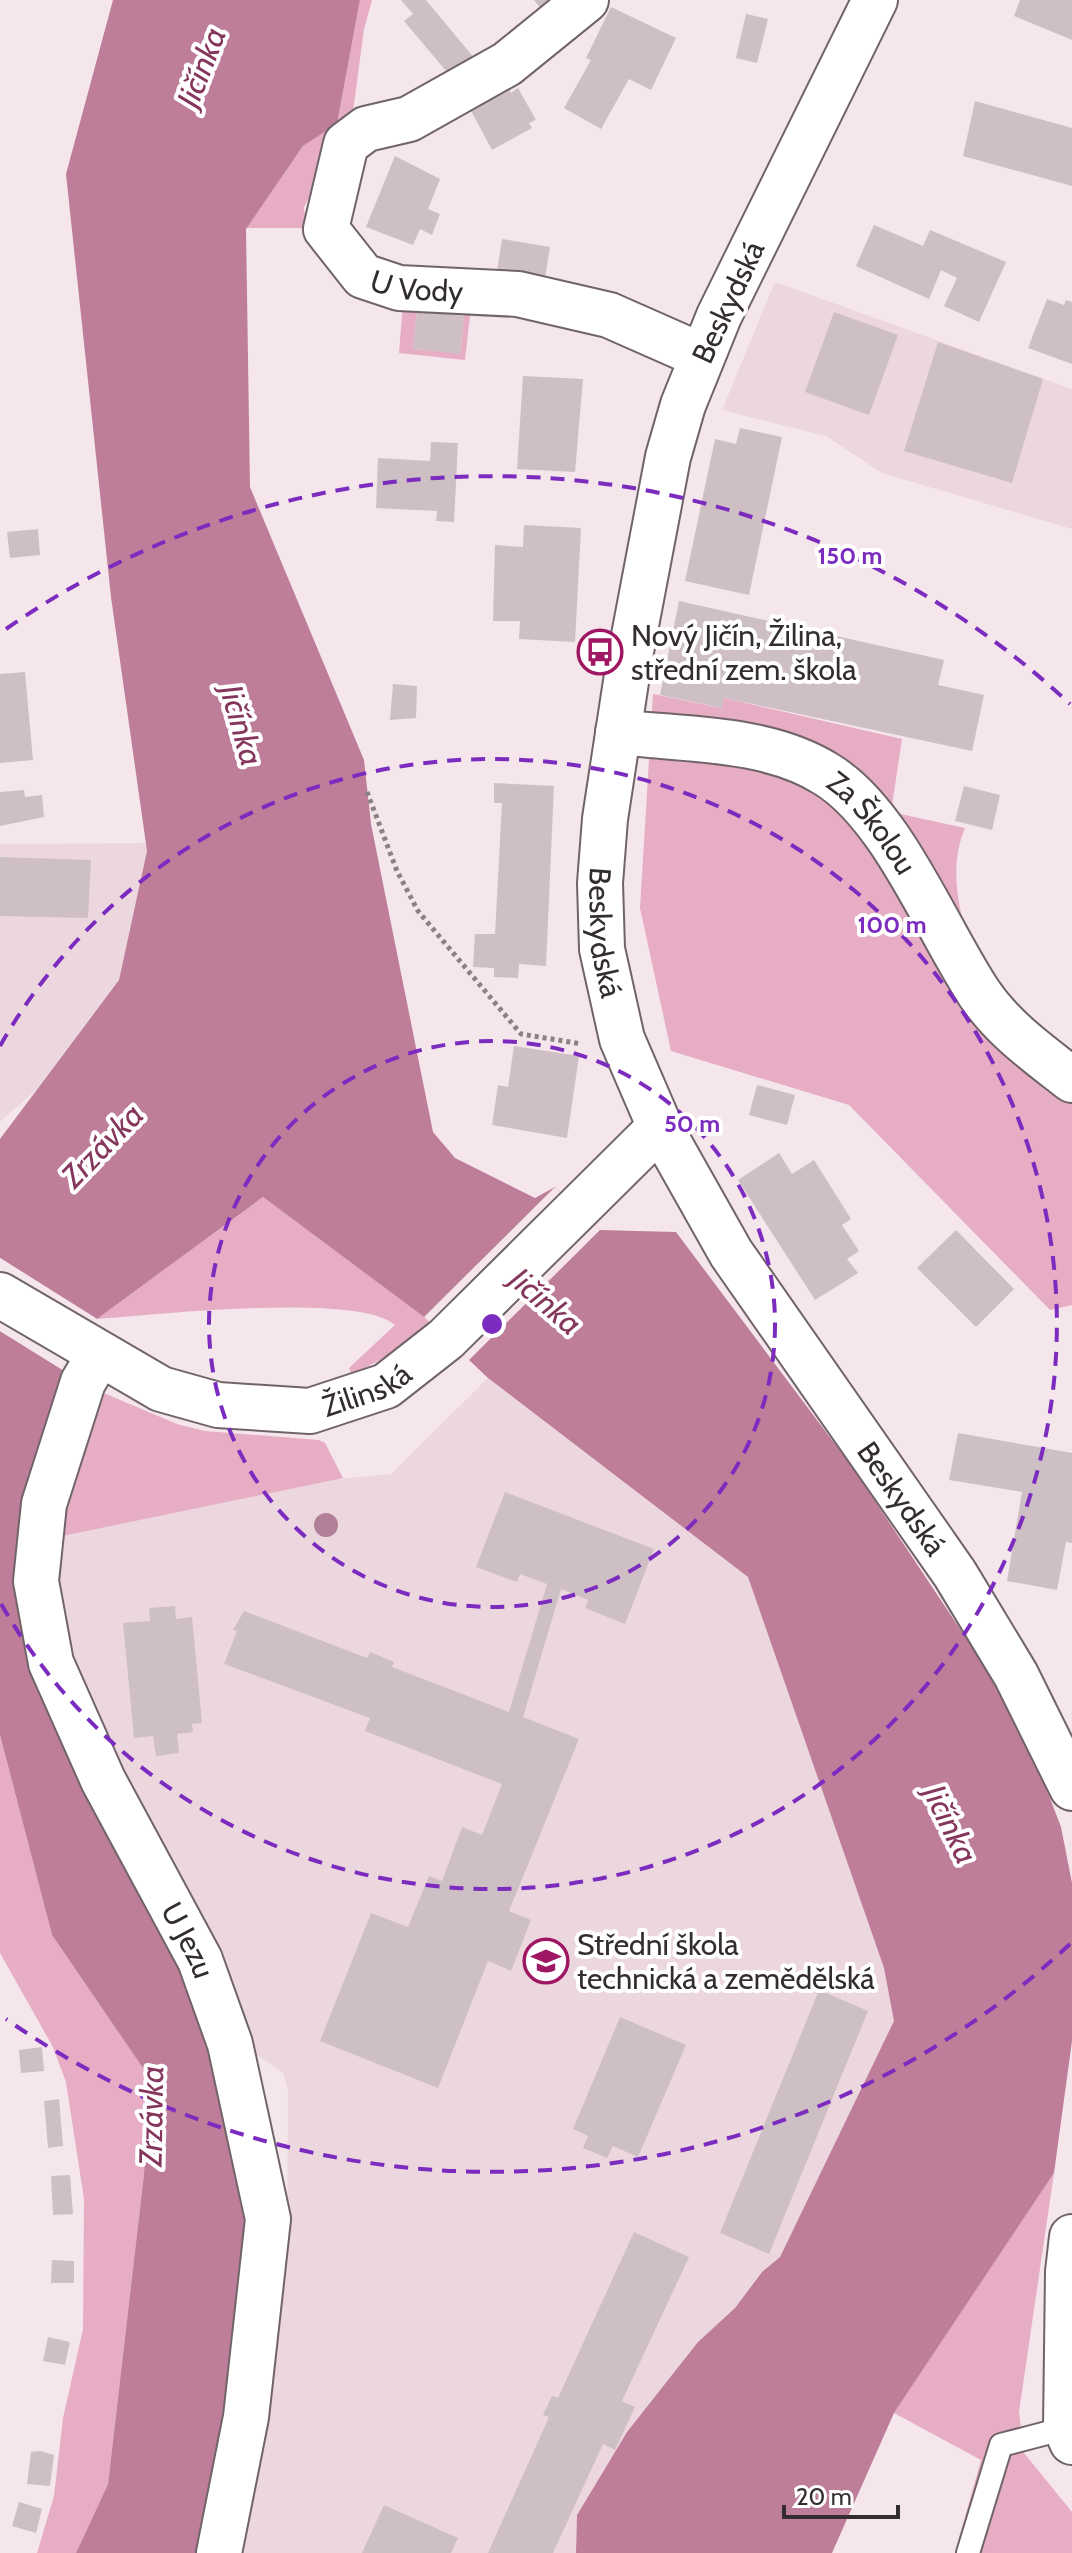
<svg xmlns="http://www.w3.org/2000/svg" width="1072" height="2553" viewBox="0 0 1072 2553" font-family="Cabin,sans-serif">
	<rect width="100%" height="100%" fill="#f5e6ec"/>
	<path fill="#edd7de" d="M 778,283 L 1072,389 L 1072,529 L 882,473 L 826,436 L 722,410 L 774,284 Z
		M 146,843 L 148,851 L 119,980 L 36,1090 L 0,1122 L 0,844 Z
		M 488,1378 L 748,1577 L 884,1968 L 895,2021 L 780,2257 L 762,2272 L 735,2308 L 698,2342 L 627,2432 L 577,2515 L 576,2553 L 237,2553 L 265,2427 L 282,2293 L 287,2227 L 288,2090 L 283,2073 L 239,2043 L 61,1660 L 48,1539 L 337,1479 L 391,1474 Z"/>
	<path fill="#e6adc4" d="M 360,0 L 372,0 L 364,29 L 352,119 L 304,207 L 306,228 L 246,228 L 303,146 L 337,124 Z
		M 403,302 L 418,303 L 413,349 L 460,353 L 465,306 L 471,307 L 465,360 L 399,353 Z
		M 653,694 L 721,708 L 724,698 L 902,739 L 891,812 L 965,828 C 943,880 967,942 989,990 L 960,1007 L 1072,1101 L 1072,1305 L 1050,1310 L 849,1105 L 671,1051 L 640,908 Z
		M 263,1197 L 424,1317 L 431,1324 L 402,1348 L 352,1375 L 349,1368 L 395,1325 C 358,1292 153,1315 97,1319 Z
		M 99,1391 L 177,1424 L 205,1431 L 319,1440 L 325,1443 L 343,1478 L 48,1539 Z
		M 0,1735 L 52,1935 L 149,2077 L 144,2174 L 108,2484 L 76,2553 L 37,2553 L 54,2496 L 63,2418 L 83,2329 L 84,2199 L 66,2082 L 53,2047 L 0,1953 Z
		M 1054,2173 L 1019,2412 L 1024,2453 L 1072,2512 L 1072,2553 L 955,2553 L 981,2460 L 894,2413 Z"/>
	<path fill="#be7e99" d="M 113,0 L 360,0 L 337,124 L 303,146 L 246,229 L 250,487 L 364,760 L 371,824 L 433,1132 L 455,1158 L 535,1198 L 555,1187 L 600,1230 L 676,1232 L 853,1468 L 978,1656 L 1033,1754 L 1061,1827 L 1072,1883 L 1072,2041 L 1054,2173 L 894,2413 L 832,2553 L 576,2553 L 577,2515 L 627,2432 L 698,2342 L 735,2308 L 762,2272 L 780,2257 L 894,2021 L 884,1968 L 748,1577 L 488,1378 L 424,1317 L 263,1197 L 97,1319 L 0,1258 L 0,1139 L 119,980 L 147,851 L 111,597 L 66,174 Z
		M 0,1331 L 66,1372 L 27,1565 L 199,1979 L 245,2199 L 241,2300 L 225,2440 L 201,2553 L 76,2553 L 108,2484 L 144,2174 L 149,2077 L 52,1935 L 0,1735 Z"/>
	<path fill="#f5e6ec" d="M 555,1187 L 600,1230 L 469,1360 L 424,1317 Z
		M 0,1258 L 97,1319 L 96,1322 L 0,1262 Z
		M 0,1327 L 68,1368 L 66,1372 L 0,1331 Z"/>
	<path fill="#cdbfc4" d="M 401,0 L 426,0 L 475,59 L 452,78 L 404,21 L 413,14 Z
		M 534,0 L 552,0 L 541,9 Z
		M 1020,0 L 1072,0 L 1072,40 L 1014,16 Z
		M 611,7 L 676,38 L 651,90 L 629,79 L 601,129 L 564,108 L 591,60 L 586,58 Z
		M 746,14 L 768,19 L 757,63 L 736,58 Z
		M 508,86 L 511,93 L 518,88 L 536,120 L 529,123 L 532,128 L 492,150 L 469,107 Z
		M 975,101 L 1072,128 L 1072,186 L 963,156 Z
		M 395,156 L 440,179 L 428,209 L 440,214 L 432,235 L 420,229 L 413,245 L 366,227 Z
		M 874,225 L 923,246 L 930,230 L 1006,262 L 979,322 L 944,306 L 957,278 L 941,270 L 929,299 L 856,266 Z
		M 502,239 L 550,247 L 545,278 L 497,271 Z
		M 1047,299 L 1064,305 L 1066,300 L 1072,302 L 1072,364 L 1028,348 Z
		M 417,311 L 464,316 L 460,354 L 413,349 Z
		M 834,312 L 898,335 L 869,415 L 805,392 Z
		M 938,342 L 1043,379 L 1012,483 L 904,451 Z
		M 523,376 L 583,379 L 575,472 L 517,469 Z
		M 740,428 L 782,437 L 749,595 L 685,581 L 715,439 L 736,444 Z
		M 431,442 L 458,443 L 454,522 L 436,521 L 437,511 L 376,508 L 378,458 L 430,461 Z
		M 524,525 L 581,528 L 575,642 L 519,639 L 520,621 L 493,621 L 495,545 L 523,547 Z
		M 38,529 L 40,555 L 10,558 L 7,532 Z
		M 679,601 L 944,660 L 938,685 L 984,695 L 972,751 L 724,698 L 722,708 L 660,695 Z
		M 25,672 L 33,760 L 0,763 L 0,674 Z
		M 393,684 L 417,686 L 416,718 L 390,720 Z
		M 494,783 L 554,786 L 546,966 L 519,964 L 518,978 L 494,977 L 494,968 L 473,967 L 475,934 L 495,934 L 502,803 L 494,803 Z
		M 964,786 L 1000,795 L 992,830 L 955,821 Z
		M 24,790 L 25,797 L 42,795 L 44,817 L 0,826 L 0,792 Z
		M 0,857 L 91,860 L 88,918 L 0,916 Z
		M 514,1046 L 579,1056 L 567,1138 L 492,1125 L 498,1085 L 508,1087 Z
		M 757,1085 L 795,1095 L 787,1125 L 749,1115 Z
		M 779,1153 L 792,1174 L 814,1160 L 851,1219 L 842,1225 L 859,1251 L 847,1259 L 858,1273 L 815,1300 L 738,1180 Z
		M 956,1230 L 1014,1289 L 976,1327 L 917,1268 Z
		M 958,1433 L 1072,1453 L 1072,1543 L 1066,1542 L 1057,1590 L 1007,1581 L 1022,1492 L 949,1480 Z
		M 505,1492 L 654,1549 L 625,1624 L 585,1608 L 588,1600 L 561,1589 L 523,1717 L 579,1739 L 509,1911 L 531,1920 L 511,1971 L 488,1961 L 438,2088 L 320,2041 L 371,1913 L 408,1927 L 429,1876 L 442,1881 L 462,1827 L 482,1835 L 502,1784 L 365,1731 L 370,1718 L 224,1664 L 237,1631 L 233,1630 L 244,1611 L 367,1658 L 370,1652 L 394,1662 L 392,1667 L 509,1712 L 547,1584 L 520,1574 L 517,1582 L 476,1567 Z
		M 175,1606 L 176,1619 L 192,1617 L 202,1723 L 192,1724 L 193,1732 L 177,1734 L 179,1753 L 156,1756 L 153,1736 L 134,1738 L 123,1623 L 150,1621 L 149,1608 Z
		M 819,1990 L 868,2011 L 769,2254 L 720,2233 Z
		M 620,2017 L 686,2045 L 638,2157 L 613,2146 L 607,2158 L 583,2148 L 588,2136 L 573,2129 Z
		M 42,2047 L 44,2071 L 21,2073 L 19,2050 Z
		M 59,2099 L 63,2146 L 48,2148 L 44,2101 Z
		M 70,2175 L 73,2214 L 53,2215 L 51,2176 Z
		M 634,2232 L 689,2257 L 622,2401 L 635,2407 L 615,2450 L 603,2444 L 553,2553 L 488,2553 L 549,2417 L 543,2415 L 552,2396 L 558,2398 Z
		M 52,2260 L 74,2261 L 74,2283 L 51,2283 Z
		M 48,2337 L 70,2342 L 65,2365 L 43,2361 Z
		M 40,2451 L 54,2455 L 50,2486 L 27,2484 L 31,2452 Z
		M 19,2502 L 42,2509 L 36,2533 L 12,2526 Z
		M 384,2505 L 458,2538 L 451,2553 L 362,2553 Z"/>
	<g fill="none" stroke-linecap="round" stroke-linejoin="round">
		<g stroke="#716469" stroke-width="26">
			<path id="service" d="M 968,2553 L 1001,2445 L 1066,2428"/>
		</g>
		<g stroke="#716469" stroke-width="48">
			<g id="minor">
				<path id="s1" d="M 586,0 L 507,64 L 409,119 L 366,129 L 346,144 L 326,229 L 363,276 L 399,288 L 518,294 L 609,315 L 702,356"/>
				<path id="s2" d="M 618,732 C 686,740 767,737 826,774 C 892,814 936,928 979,993 C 1003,1029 1039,1054 1072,1080"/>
				<path id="s3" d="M 99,1355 L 83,1382 L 44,1504 L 36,1581 L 51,1663 L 103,1780 L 200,1960 L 230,2044 L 268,2219 L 246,2417 L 219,2553"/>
			</g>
		</g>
		<g stroke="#716469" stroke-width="48">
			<g id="tertiary">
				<path id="s4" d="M 875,0 L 719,316 L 683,405 L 668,457 L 629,662 L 605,819 L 600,883 L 602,949 L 622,1039 L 660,1127 L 731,1253 L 955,1574 L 1016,1675 L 1072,1788"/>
				<path id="s5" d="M 0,1295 L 161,1389 L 218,1405 L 310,1411 L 386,1386 L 446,1339 L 660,1127"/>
				<path d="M 1072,2237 L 1068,2272 L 1066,2428 L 1072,2442"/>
			</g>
		</g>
		<path stroke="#8b8185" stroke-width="5" stroke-dasharray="4 4" stroke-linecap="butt" d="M 367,792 L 397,871 L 418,911 L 521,1034 L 582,1044"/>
		<use href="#service" stroke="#fff" stroke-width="22"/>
		<use href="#minor" stroke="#fff" stroke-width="44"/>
		<use href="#tertiary" stroke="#fff" stroke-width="44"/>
	</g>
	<circle fill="#b17f97" cx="326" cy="1525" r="12"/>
	<g fill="none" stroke="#7b2cbf" stroke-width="4" stroke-dasharray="14 10">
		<circle cx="492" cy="1324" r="283"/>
		<path d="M0 1046A565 565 0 1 1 0 1602"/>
		<path d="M1070 1944A848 848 0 0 1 6 2019M6 629A848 848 0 0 1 1070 704"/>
	</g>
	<defs>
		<g id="bus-ring" transform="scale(2.3)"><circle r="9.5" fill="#fff" stroke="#9f1663" stroke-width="1.5"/><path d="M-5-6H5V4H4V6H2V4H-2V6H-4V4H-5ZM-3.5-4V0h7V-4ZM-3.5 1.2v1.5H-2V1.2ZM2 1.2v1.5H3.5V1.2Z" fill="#9f1663"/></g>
		<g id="university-ring" transform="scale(2.3)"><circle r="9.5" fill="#fff" stroke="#9f1663" stroke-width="1.5"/><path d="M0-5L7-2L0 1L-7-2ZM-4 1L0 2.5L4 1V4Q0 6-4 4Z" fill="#9f1663"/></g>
	</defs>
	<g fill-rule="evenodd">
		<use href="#bus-ring" x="600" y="652"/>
		<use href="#university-ring" x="546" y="1961"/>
	</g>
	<g text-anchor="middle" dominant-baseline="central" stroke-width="8" stroke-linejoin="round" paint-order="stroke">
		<g font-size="30" fill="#332d30" stroke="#fff">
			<text stroke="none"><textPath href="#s1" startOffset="486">U Vody</textPath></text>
			<text transform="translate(728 302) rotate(-65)">Beskydská</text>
			<text stroke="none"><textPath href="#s2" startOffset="282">Za Školou</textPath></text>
			<text stroke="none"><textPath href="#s4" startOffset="984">Beskydská</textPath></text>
			<text stroke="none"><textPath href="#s5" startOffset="398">Žilinská</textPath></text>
			<text stroke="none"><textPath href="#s4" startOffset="1632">Beskydská</textPath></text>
			<text stroke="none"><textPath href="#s3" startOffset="630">U Jezu</textPath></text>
		</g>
		<g font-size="30" fill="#332d30" stroke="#fff" text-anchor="start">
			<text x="631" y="635">Nový Jičín, Žilina,<tspan x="631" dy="34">střední zem. škola</tspan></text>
			<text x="577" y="1944">Střední škola<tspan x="577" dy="34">technická a zemědělská</tspan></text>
		</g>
		<g font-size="32" font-style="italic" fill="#85365c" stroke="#fff">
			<text transform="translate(201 67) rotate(-69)">Jičínka</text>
			<text transform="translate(242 725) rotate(74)">Jičínka</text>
			<text transform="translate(102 1145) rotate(-46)">Zrzávka</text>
			<text transform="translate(546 1301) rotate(41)">Jičínka</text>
			<text transform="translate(951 1824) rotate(64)">Jičínka</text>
			<text transform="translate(151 2116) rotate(-89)">Zrzávka</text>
		</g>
	</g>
	<circle cx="492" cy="1324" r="12" fill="#7b2cbf" stroke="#fff" stroke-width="4"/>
	<g font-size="24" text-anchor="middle" font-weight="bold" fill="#7b2cbf" stroke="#fff" stroke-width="8" stroke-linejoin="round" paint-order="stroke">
		<text x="850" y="564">150 m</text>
		<text x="892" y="933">100 m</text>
		<text x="692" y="1132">50 m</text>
	</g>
	<path d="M784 2505v12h114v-12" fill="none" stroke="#332d30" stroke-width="4"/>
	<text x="796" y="2505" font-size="24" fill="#332d30" stroke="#ffffff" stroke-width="6" paint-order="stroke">20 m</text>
</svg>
